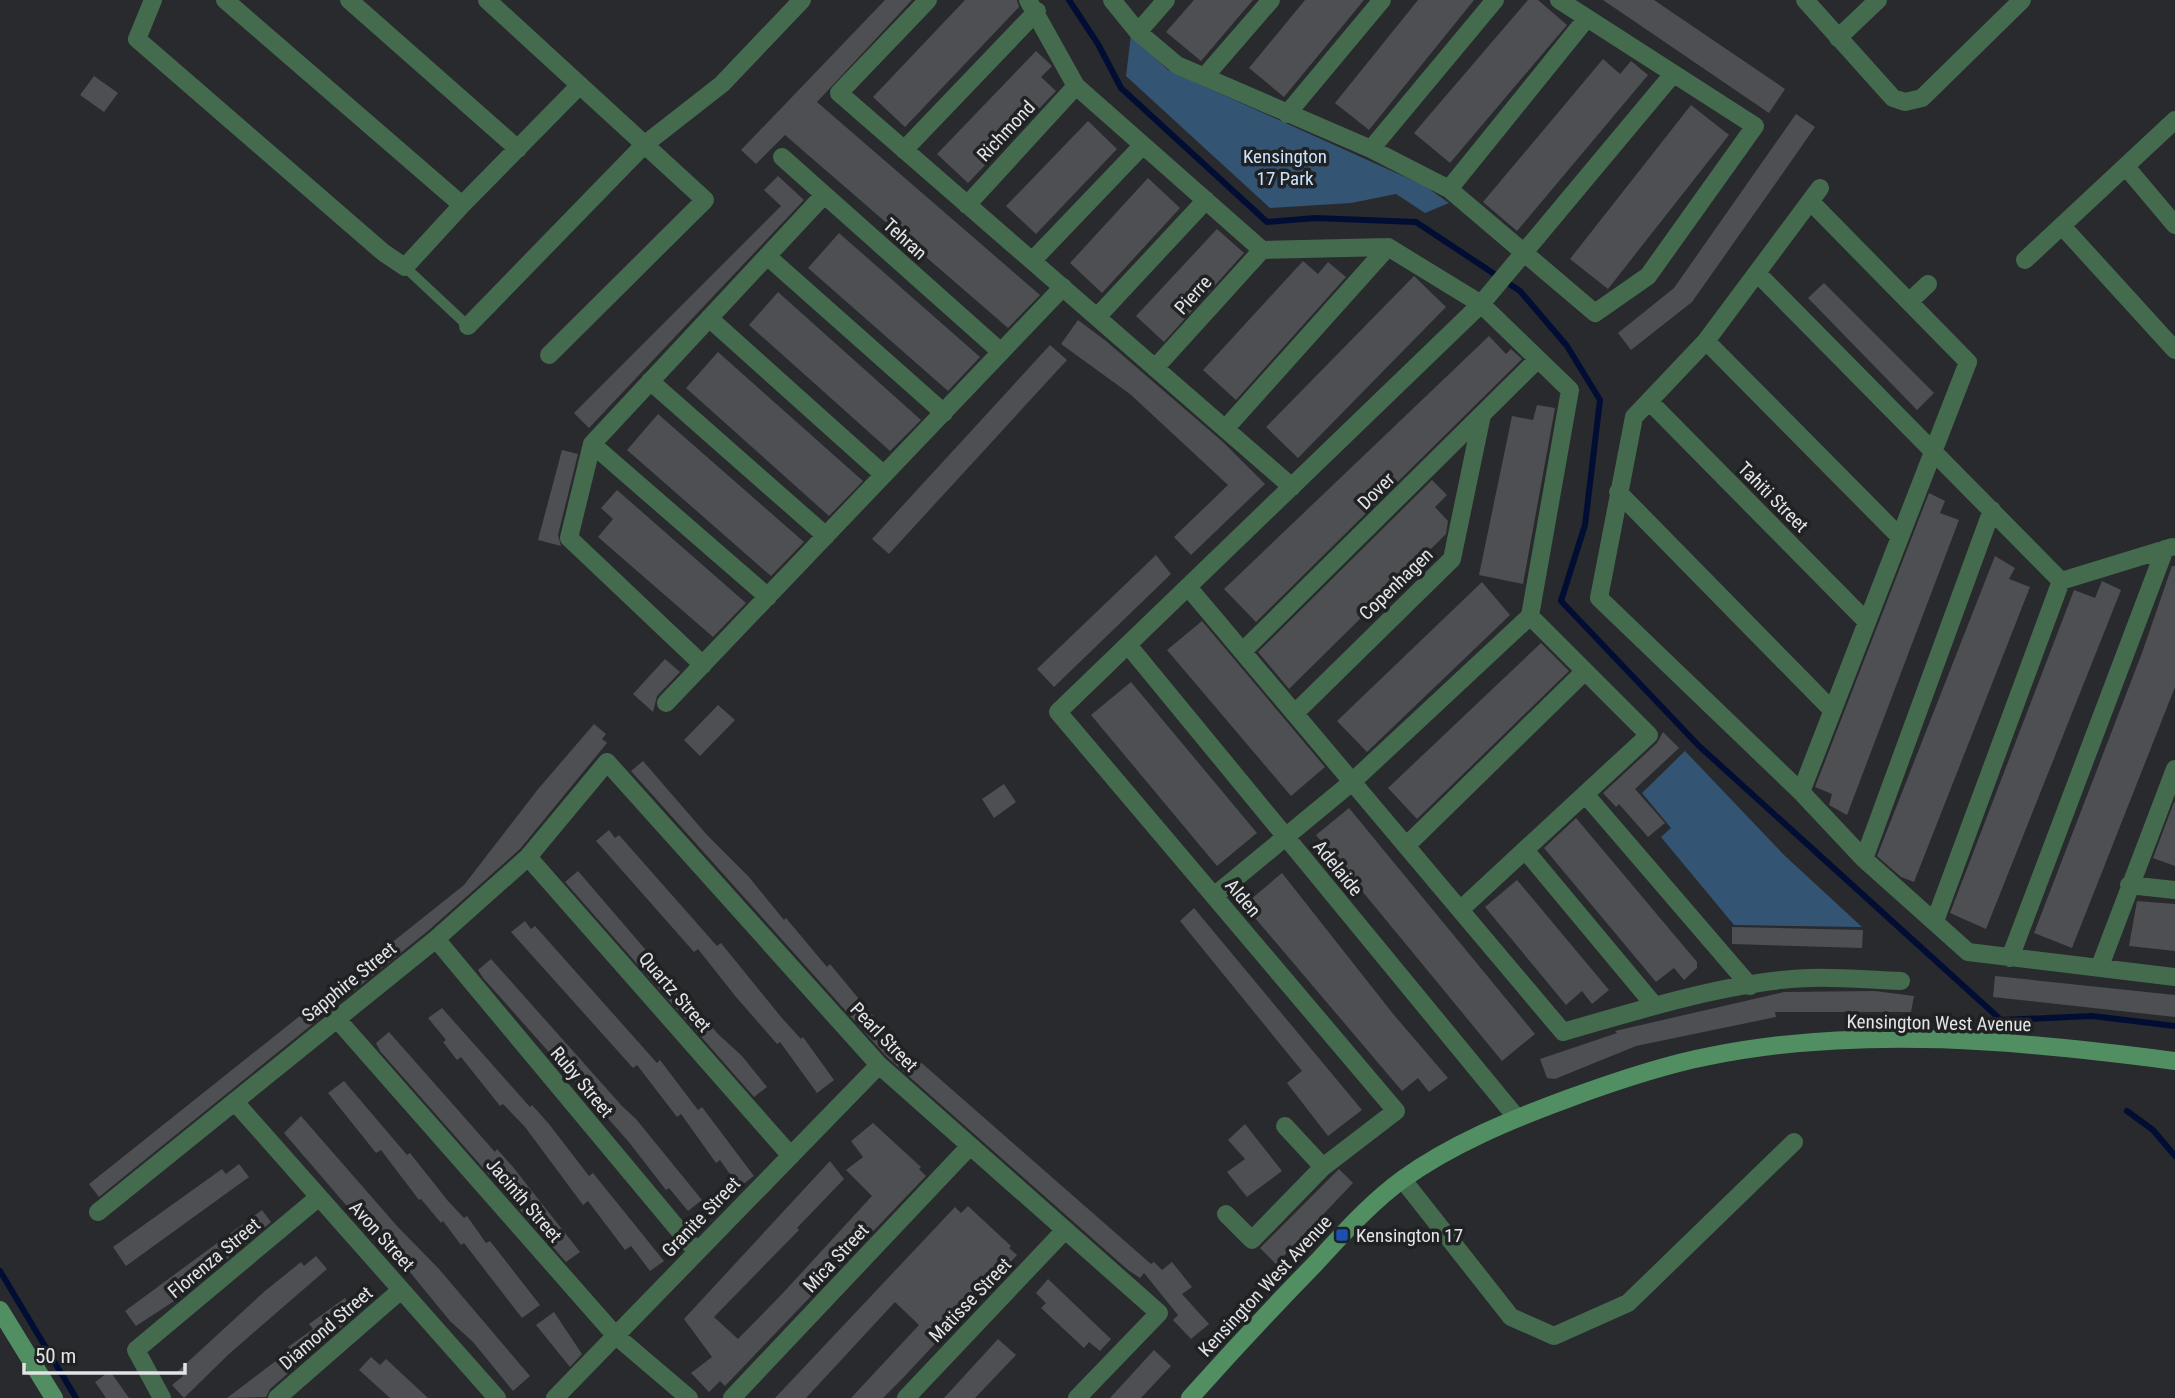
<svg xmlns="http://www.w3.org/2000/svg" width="2175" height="1398" viewBox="0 0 2175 1398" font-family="'Roboto Condensed',sans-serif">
	<rect width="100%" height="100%" fill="#282a2d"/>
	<path fill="#345474" d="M 1131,35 L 1168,70 L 1425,186 L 1449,203 L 1425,213 L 1396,194 L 1351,203 L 1270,208 L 1126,76 Z
		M 1685,751 L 1784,855 L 1862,927 L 1734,925 L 1661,837 L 1671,828 L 1642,793 Z"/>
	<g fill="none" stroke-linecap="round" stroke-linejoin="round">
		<path stroke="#020d34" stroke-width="6" d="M 1069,0 L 1098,44 L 1121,88 L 1267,222 L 1315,218 L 1416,222 L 1520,291 L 1567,346 L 1600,400 L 1585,525 L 1561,601 L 1699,746 L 2001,1020 L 2092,1016 L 2175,1026
			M 2127,1111 L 2153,1130 L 2175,1156
			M 0,1271 L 76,1398"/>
	</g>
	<path fill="#4d4f52" d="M 885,0 L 912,0 L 817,102 L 1040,295 L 1008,328 L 785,135 L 756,164 L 741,150 Z
		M 965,0 L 1017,0 L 1019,7 L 905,127 L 873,97 Z
		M 1194,0 L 1253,0 L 1201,61 L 1166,32 Z
		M 1305,0 L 1364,0 L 1284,97 L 1249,68 Z
		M 1418,0 L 1474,0 L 1369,130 L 1335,103 Z
		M 1528,0 L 1538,0 L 1567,25 L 1450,163 L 1414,133 Z
		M 1603,0 L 1654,0 L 1785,89 L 1769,113 Z
		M 1036,51 L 1052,66 L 1041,77 L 1056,91 L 968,183 L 937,154 Z
		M 1603,59 L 1620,74 L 1631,61 L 1648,75 L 1517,231 L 1483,202 Z
		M 94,76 L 118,93 L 104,112 L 80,95 Z
		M 1691,105 L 1729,135 L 1608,289 L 1570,259 Z
		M 1796,114 L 1815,127 L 1778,180 L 1692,302 L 1631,350 L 1618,333 L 1674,288 Z
		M 1088,121 L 1117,149 L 1036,234 L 1006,206 Z
		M 778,176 L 804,200 L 589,428 L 574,413 L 781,206 L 764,190 Z
		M 1148,178 L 1180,208 L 1102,293 L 1070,263 Z
		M 1217,229 L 1244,253 L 1164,342 L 1136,316 Z
		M 839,233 L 980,357 L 948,391 L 808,268 Z
		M 1303,261 L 1318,274 L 1328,262 L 1346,277 L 1236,400 L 1203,370 Z
		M 1414,276 L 1446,307 L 1298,458 L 1266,427 Z
		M 1824,283 L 1934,393 L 1917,410 L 1808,298 Z
		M 778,292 L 921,420 L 890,451 L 749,325 Z
		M 1078,320 L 1106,341 L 1223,442 L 1265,484 L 1191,555 L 1174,537 L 1228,485 L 1130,394 L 1061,344 Z
		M 1489,336 L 1506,354 L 1511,349 L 1522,359 L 1256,622 L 1224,589 Z
		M 1050,345 L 1067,360 L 889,554 L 872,539 Z
		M 718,352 L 863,481 L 829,516 L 686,388 Z
		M 1537,405 L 1555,408 L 1523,584 L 1479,575 L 1512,416 L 1533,420 Z
		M 658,414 L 804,542 L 771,576 L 627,450 Z
		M 562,450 L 578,454 L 558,535 L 561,546 L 538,540 Z
		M 1432,480 L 1447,495 L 1435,507 L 1448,521 L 1446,534 L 1289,689 L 1258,652 Z
		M 617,490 L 746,603 L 713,637 L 598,537 L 613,519 L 601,508 Z
		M 1929,493 L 1945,501 L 1940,513 L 1959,520 L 1847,815 L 1829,805 L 1832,794 L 1815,787 Z
		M 1156,555 L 1171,574 L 1054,687 L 1037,669 Z
		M 1995,556 L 2015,568 L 2009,579 L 2030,587 L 1914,882 L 1901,877 L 1877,856 Z
		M 2172,566 L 2175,566 L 2175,687 L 2072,948 L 2034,933 L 2142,653 Z
		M 2102,581 L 2121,590 L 1986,929 L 1950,913 L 2074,590 L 2095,598 Z
		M 1482,582 L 1510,615 L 1367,752 L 1337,721 Z
		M 1202,621 L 1325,767 L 1291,796 L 1167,650 Z
		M 1541,643 L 1569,671 L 1417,819 L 1388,788 Z
		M 665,659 L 680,672 L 657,696 L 653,712 L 633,694 Z
		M 1131,682 L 1257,833 L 1217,866 L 1091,715 Z
		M 718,705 L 735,720 L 700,756 L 684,740 Z
		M 594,724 L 606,734 L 602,739 L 607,743 L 520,849 L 429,930 L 99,1197 L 89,1184 L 464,885 L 539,788 Z
		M 1663,732 L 1679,748 L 1635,789 L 1665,823 L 1648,837 L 1619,804 L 1616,807 L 1603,793 L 1657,743 Z
		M 643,761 L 707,835 L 749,877 L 784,920 L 786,918 L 827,967 L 830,964 L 912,1063 L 916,1058 L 1151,1264 L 1154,1262 L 1162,1270 L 1172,1262 L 1192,1287 L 1182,1294 L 1209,1324 L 1191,1339 L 1173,1320 L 1178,1315 L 1144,1273 L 1140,1278 L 1128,1270 L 887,1057 L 631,771 Z
		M 1004,784 L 1016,802 L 994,818 L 982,799 Z
		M 2174,802 L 2175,803 L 2175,866 L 2153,858 Z
		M 1349,808 L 1535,1034 L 1502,1061 L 1316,835 Z
		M 1576,818 L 1697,962 L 1697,968 L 1684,980 L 1674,968 L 1656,982 L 1544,848 Z
		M 609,830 L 615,838 L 619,835 L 717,946 L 721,943 L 781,1017 L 801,1039 L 803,1037 L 834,1080 L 817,1093 L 780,1042 L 777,1044 L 736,997 L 698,949 L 694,952 L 596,841 Z
		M 578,871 L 718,1034 L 742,1056 L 767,1087 L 754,1097 L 565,882 Z
		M 1282,873 L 1394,1015 L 1448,1078 L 1429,1092 L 1418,1078 L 1402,1091 L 1244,905 Z
		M 1517,880 L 1609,990 L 1592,1004 L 1582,991 L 1566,1005 L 1485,907 Z
		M 2137,901 L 2175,904 L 2175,951 L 2129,946 Z
		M 1194,908 L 1362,1110 L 1328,1136 L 1287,1083 L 1302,1071 L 1180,921 Z
		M 525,921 L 531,929 L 535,926 L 657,1063 L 660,1060 L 698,1110 L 702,1107 L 754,1176 L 739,1187 L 720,1160 L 716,1163 L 681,1114 L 677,1117 L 637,1065 L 633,1068 L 511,932 Z
		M 1732,927 L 1863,930 L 1862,948 L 1732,944 Z
		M 491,959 L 622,1106 L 636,1119 L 702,1200 L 688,1211 L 669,1188 L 666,1190 L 628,1141 L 483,978 L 478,970 Z
		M 1995,976 L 2175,995 L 2175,1017 L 1993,997 Z
		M 1875,991 L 1914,996 L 1911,1012 L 1775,1012 L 1776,1017 L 1636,1046 L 1555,1079 L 1547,1078 L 1540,1059 L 1617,1033 L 1615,1031 L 1784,992 Z
		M 442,1008 L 530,1107 L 532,1105 L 549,1124 L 589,1176 L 593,1173 L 664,1261 L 650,1271 L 631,1246 L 625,1250 L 588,1201 L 583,1205 L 525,1127 L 503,1104 L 500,1106 L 461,1057 L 457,1060 L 443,1042 L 446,1040 L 428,1018 Z
		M 389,1032 L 495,1152 L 497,1149 L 513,1167 L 580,1252 L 566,1262 L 380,1051 L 376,1043 Z
		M 344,1081 L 407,1155 L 410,1153 L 448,1201 L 464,1218 L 467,1216 L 486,1243 L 490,1241 L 540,1305 L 522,1318 L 464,1243 L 461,1245 L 443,1221 L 441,1223 L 421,1199 L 419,1200 L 381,1150 L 376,1153 L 328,1093 Z
		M 301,1116 L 397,1226 L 439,1269 L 530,1376 L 513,1391 L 473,1342 L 450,1321 L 409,1271 L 407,1273 L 377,1241 L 284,1133 Z
		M 873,1123 L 921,1167 L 919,1169 L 926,1176 L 725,1386 L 720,1381 L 709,1392 L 691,1373 L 712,1357 L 684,1319 L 830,1161 L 844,1179 L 797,1228 L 799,1230 L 714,1317 L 738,1339 L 782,1294 L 872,1196 L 846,1170 L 863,1157 L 851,1141 Z
		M 1245,1124 L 1282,1171 L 1247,1197 L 1227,1172 L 1245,1159 L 1228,1140 Z
		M 239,1164 L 249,1177 L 126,1266 L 113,1247 L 222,1169 L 226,1174 Z
		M 1339,1169 L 1353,1183 L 1276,1264 L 1260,1248 Z
		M 968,1206 L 1011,1246 L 1009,1248 L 1017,1255 L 904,1377 L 883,1398 L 851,1398 L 919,1325 L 895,1302 L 806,1398 L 775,1398 L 955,1207 L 961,1213 Z
		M 262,1210 L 271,1222 L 188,1292 L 136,1326 L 125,1311 Z
		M 316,1256 L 327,1269 L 229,1354 L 184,1398 L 172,1385 L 183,1376 L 178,1371 L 265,1291 L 301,1262 L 304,1266 Z
		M 1048,1279 L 1111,1339 L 1100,1351 L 1089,1342 L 1084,1348 L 1041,1308 L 1046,1303 L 1036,1293 Z
		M 345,1298 L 356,1314 L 270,1389 L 266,1397 L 227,1398 L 290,1350 L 288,1347 L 313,1329 L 309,1324 Z
		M 554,1312 L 582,1354 L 570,1367 L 536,1325 Z
		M 998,1339 L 1016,1355 L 975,1398 L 944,1398 Z
		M 1154,1350 L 1171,1366 L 1141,1398 L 1110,1398 Z
		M 371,1357 L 380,1365 L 386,1359 L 428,1398 L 390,1398 L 359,1370 Z
		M 110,1371 L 129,1398 L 106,1398 L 95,1382 Z"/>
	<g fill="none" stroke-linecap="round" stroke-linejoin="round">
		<path stroke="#456b4f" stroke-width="10" d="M 405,267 L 468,326"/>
		<path stroke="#456b4f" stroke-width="18" d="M 153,0 L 137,39 L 384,253 L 405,267 L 462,205 L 580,85
			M 225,0 L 462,205
			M 349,0 L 518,149
			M 487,0 L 705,200 L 549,355
			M 928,0 L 839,93 L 1292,487
			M 1028,0 L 1076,86 L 1262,250 L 1388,247 L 1481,304 L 1570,390 L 1530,616 L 1352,782 L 1214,896
			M 1112,0 L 1138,32 L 1177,65 L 1371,149 L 1449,189 L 1595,313 L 1648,276 L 1755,126 L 1559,0
			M 1805,0 L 1893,98 L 1905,102 L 1922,98 L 2022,0
			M 1138,32 L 1166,0
			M 1838,38 L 1878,0
			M 1206,75 L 1271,0
			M 1287,114 L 1382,0
			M 1371,149 L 1495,0
			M 904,150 L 1037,11
			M 782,157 L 1001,352
			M 2127,168 L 2175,225
			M 1820,188 L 1706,341 L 1634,417 L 1599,598 L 1801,792 L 1864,859 L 1968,952 L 2175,977
			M 1449,189 L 1587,18
			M 967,205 L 1076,86
			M 2062,226 L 2175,350
			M 767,256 L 944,413
			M 2025,260 L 2175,120
			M 1032,261 L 1143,145
			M 1757,273 L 2061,581
			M 1909,302 L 1928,284
			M 1097,317 L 1206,200
			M 709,318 L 884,475
			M 468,326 L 644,145 L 722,84 L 802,0
			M 1706,341 L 1900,537
			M 1155,368 L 1262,250
			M 650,381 L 826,536
			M 1649,401 L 1867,622
			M 1225,429 L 1388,247
			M 592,444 L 768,597
			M 1618,492 L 1832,710
			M 2061,581 L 2172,547
			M 1188,587 L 1563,1032 C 1637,1011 1733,980 1810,978 C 1840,977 1871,980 1901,981
			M 1128,645 L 1517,1118
			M 1243,651 L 1538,359
			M 703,665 L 569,538 L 592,444 L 824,195
			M 666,703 L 1063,287
			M 1295,713 L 1452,559 L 1482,415
			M 1801,792 L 1968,362 L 1811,202
			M 1585,794 L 1750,986
			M 1406,846 L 1585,671
			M 1525,850 L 1655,1006
			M 528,857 L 791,1156
			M 1864,859 L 1992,510
			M 2129,885 L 2175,890
			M 1460,910 L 1649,735 L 1530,616
			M 1935,921 L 2061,581
			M 436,939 L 697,1252
			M 2010,958 L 2165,549
			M 2100,966 L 2175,769
			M 337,1019 L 615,1335 L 689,1398
			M 235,1102 L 497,1398
			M 1285,1126 L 1323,1167
			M 1403,1180 L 1511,1317 L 1554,1336 L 1628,1303 L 1794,1142
			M 98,1212 L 436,939 L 528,857 L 607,762 L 879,1065 L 1159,1313 L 1077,1398
			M 1226,1214 L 1252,1240 L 1323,1167 L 1396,1111 L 1058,712 L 1481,304 L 1673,74
			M 162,1398 L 136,1350 L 319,1197
			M 277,1398 L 401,1290
			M 555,1398 L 879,1065
			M 732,1398 L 970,1146
			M 906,1398 L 1065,1230"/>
		<path stroke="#518f63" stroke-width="18" d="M 0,1310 L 54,1398
			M 1190,1398 C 1231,1352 1272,1308 1315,1264 C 1342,1235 1370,1203 1403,1179 C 1452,1144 1510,1120 1567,1099 C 1613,1082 1662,1065 1710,1056 C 1863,1025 2022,1041 2175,1061"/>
	</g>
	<rect fill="#1a4fb4" stroke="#1f2123" stroke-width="2.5" x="1335" y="1228" width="14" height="14" rx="3.5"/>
	<g text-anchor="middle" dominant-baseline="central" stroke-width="7" stroke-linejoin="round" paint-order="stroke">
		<g font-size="19" fill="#e3e4e6" stroke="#1f2123">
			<text transform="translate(1006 131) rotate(-47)">Richmond</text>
			<text transform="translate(905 239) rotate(42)">Tehran</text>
			<text transform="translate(1193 295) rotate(-48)">Pierre</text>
			<text transform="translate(1376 491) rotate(-45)">Dover</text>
			<text transform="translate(1773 497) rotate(45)">Tahiti Street</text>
			<text transform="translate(1396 584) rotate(-44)">Copenhagen</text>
			<text transform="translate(1338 868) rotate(51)">Adelaide</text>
			<text transform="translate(1243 898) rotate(50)">Alden</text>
			<text transform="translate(349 982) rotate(-39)">Sapphire Street</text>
			<text transform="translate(675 992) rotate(49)">Quartz Street</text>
			<text transform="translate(1939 1023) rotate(1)">Kensington West Avenue</text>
			<text transform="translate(884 1037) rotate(46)">Pearl Street</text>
			<text transform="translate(582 1082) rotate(50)">Ruby Street</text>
			<text transform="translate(524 1200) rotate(49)">Jacinth Street</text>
			<text transform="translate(701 1217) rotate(-46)">Granite Street</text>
			<text transform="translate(382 1236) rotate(48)">Avon Street</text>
			<text transform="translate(214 1258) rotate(-40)">Florenza Street</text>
			<text transform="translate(836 1258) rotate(-47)">Mica Street</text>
			<text transform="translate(1265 1286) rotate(-47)">Kensington West Avenue</text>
			<text transform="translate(970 1300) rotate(-46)">Matisse Street</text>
			<text transform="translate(326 1328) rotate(-41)">Diamond Street</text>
		</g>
		<g font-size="19" fill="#cbe3fd" stroke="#1f2123">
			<text x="1285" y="156">Kensington<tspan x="1285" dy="22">17 Park</tspan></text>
		</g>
		<g font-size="19" fill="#e3e4e6" stroke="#1f2123" text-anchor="start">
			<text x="1356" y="1235">Kensington 17</text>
		</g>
	</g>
	<path d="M24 1363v10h161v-10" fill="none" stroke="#e3e4e6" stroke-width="3.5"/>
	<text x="35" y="1363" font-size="21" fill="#e3e4e6" stroke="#1f2123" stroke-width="5" paint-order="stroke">50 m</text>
</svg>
